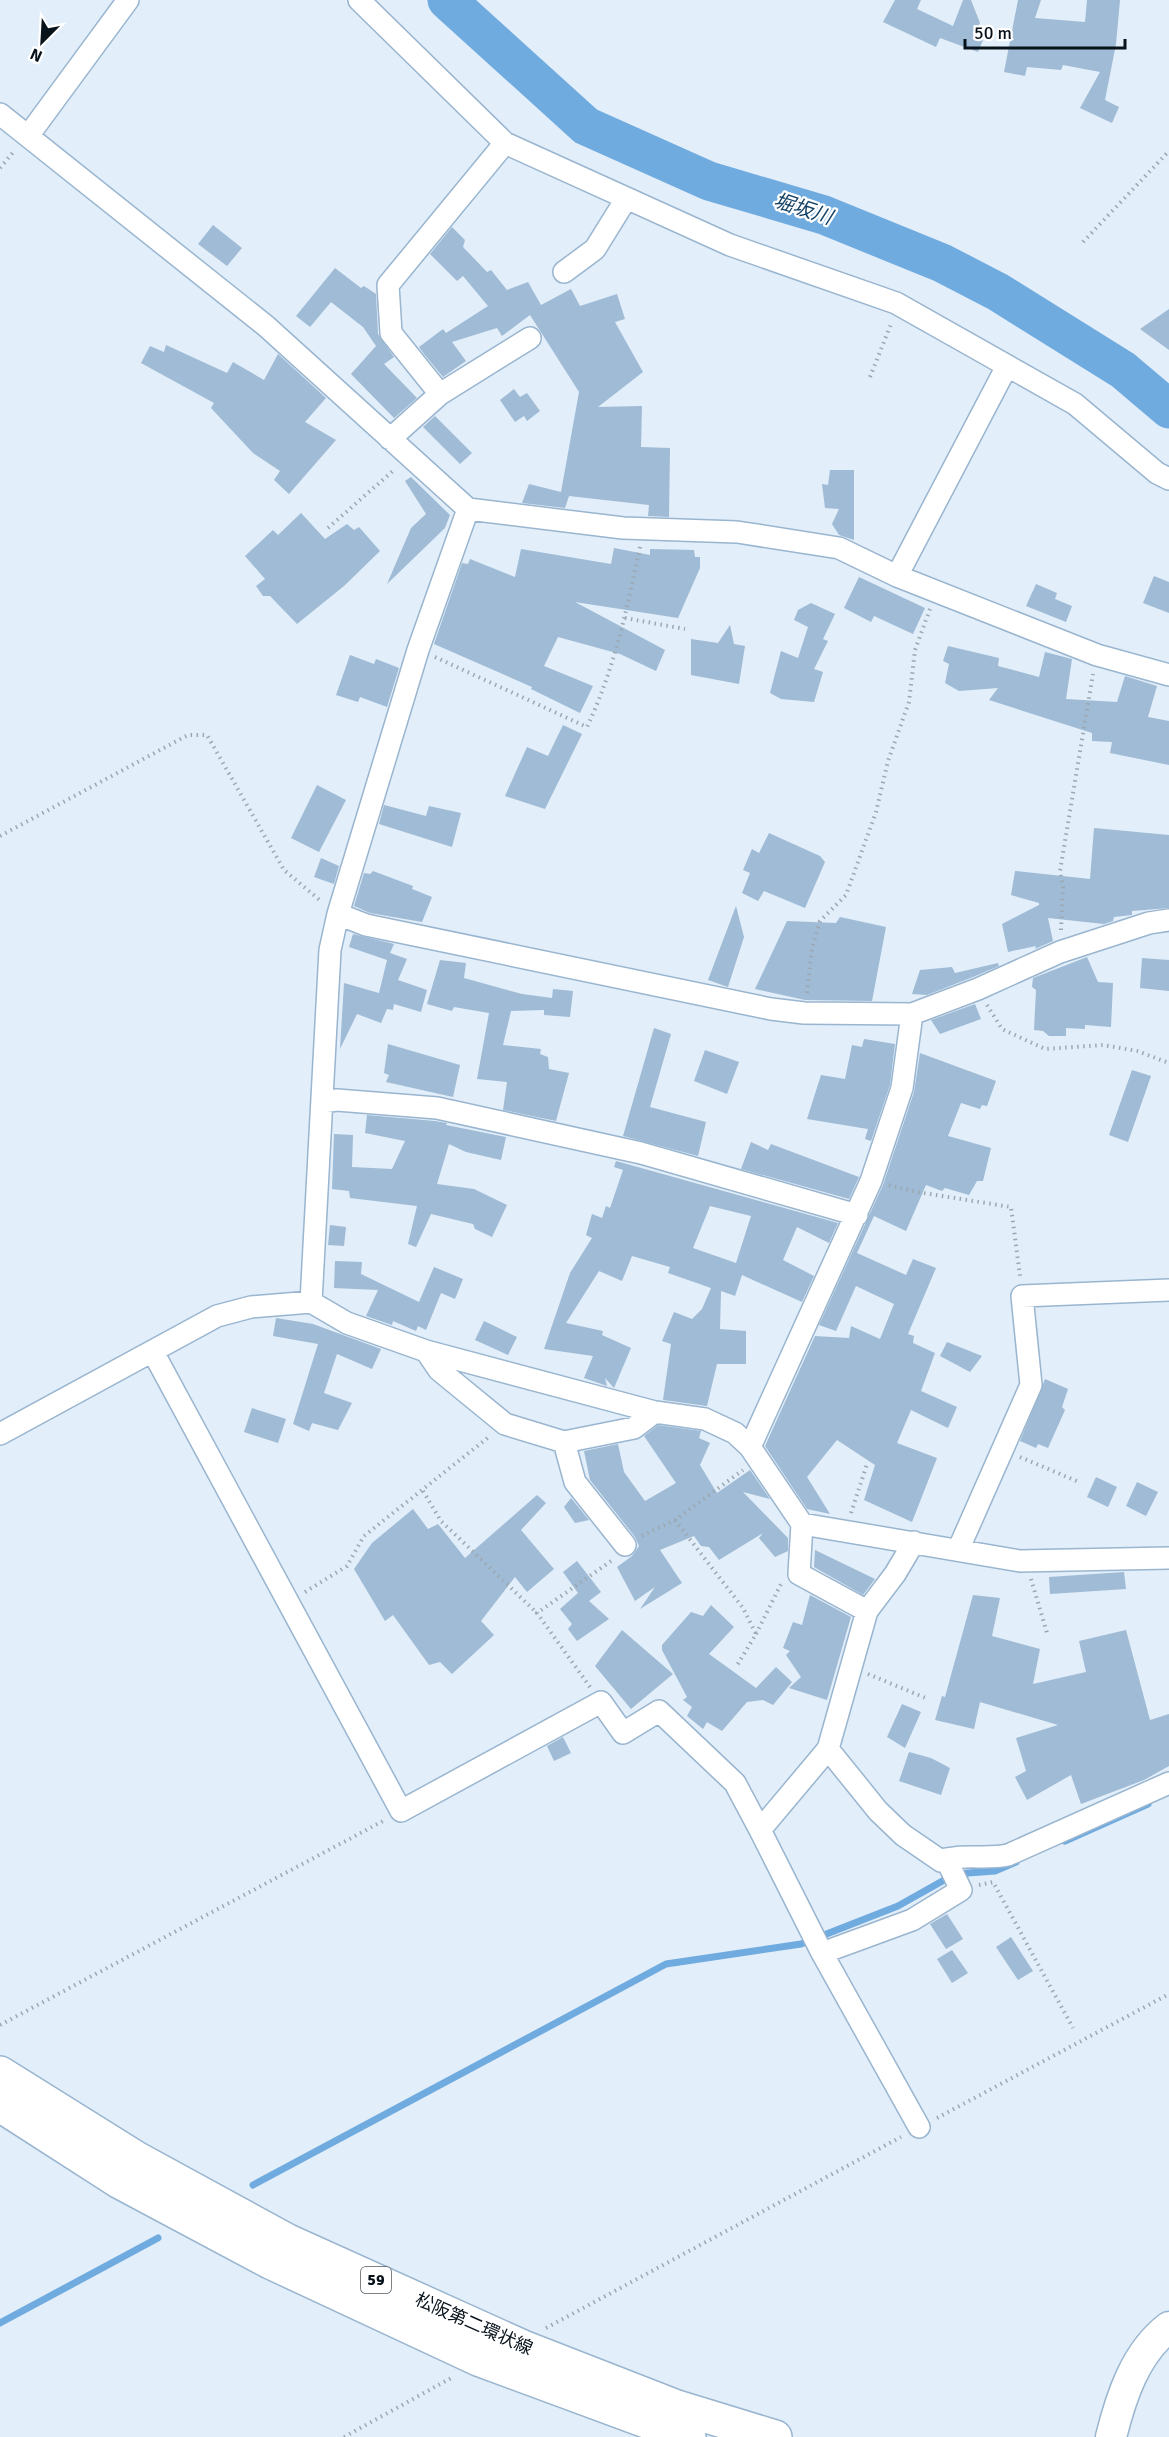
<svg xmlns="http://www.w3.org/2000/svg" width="1169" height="2437" viewBox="0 0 1169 2437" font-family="Signika,'Noto Sans JP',sans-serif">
	<rect width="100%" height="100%" fill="#e2eef9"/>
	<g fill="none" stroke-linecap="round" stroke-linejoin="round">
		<path stroke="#70abe0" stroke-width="7" d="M 1065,1841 L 1148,1804
			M 253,2185 L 666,1964 L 801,1944 L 898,1906 L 946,1879 L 968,1873 L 995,1871 L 1016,1862
			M 0,2323 L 158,2238"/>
		<path stroke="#70abe0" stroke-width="39" d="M 447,0 L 586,126 L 709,181 L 824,215 L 942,263 L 998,292 L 1123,370 L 1169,409"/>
	</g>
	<path fill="#9fbbd5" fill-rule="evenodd" d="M 895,0 L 921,0 L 917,9 L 953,26 L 963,0 L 971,0 L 980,23 L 973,36 L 983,40 L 978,52 L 940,38 L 936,47 L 883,22 Z
		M 1018,0 L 1041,0 L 1035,18 L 1085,22 L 1087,0 L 1120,0 L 1116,44 L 1105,100 L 1119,107 L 1112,123 L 1080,108 L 1100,72 L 1063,65 L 1061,70 L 1027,67 L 1025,76 L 1004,72 Z
		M 213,225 L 242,248 L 227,266 L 198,244 Z
		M 452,227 L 465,240 L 463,247 L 487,272 L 491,270 L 507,290 L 528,282 L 541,305 L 571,289 L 580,306 L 617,294 L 625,319 L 615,322 L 643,372 L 598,407 L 642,406 L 641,447 L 670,448 L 669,517 L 648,516 L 649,505 L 569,496 L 565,508 L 522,503 L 529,484 L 561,492 L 579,392 L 530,315 L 502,336 L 497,328 L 452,342 L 466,361 L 443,377 L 424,354 L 419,347 L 443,329 L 446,333 L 488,306 L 463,276 L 457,281 L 430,254 Z
		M 335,268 L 361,288 L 364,286 L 376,294 L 378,334 L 394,357 L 384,364 L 417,398 L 394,418 L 351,374 L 376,346 L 363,327 L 331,302 L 310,327 L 296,316 Z
		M 1169,309 L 1169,350 L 1140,329 Z
		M 166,345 L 227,373 L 233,362 L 264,380 L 278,354 L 326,398 L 305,422 L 336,440 L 289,494 L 274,480 L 280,471 L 253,453 L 211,408 L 214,403 L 141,363 L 150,346 L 164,352 Z
		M 514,389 L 520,397 L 527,393 L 540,411 L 527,421 L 524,416 L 515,422 L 500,400 Z
		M 435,416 L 472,453 L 460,464 L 423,427 Z
		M 830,470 L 854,470 L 854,540 L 839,535 L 832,524 L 839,509 L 825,508 L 822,484 L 828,485 Z
		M 411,477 L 450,515 L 445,528 L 387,584 L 411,528 L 426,514 L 405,481 Z
		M 301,513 L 325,539 L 347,524 L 354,530 L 359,527 L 380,551 L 344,586 L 297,624 L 270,596 L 263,596 L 256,586 L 265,579 L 245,556 L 273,530 L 278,535 Z
		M 614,548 L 650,555 L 650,549 L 694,550 L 695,557 L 700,557 L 700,568 L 678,618 L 575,602 L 665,650 L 656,671 L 620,654 L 558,637 L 544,666 L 593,686 L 580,713 L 531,689 L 532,687 L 434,644 L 462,563 L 468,564 L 470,559 L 515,577 L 521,549 L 611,564 Z
		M 1154,576 L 1169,582 L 1169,613 L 1143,603 Z
		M 859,577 L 925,608 L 913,634 L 874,616 L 871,622 L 844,608 Z
		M 1036,584 L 1057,593 L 1055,599 L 1072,606 L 1066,622 L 1026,606 Z
		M 811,603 L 835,614 L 823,639 L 828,641 L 814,669 L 823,672 L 814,702 L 781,699 L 770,693 L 781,651 L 798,658 L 808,627 L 794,620 L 798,610 Z
		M 730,625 L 734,644 L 745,646 L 739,684 L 691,675 L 691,639 L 718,643 Z
		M 948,646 L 999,658 L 998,666 L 1039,677 L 1045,652 L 1072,659 L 1066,699 L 1117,702 L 1125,676 L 1157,686 L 1148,717 L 1169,721 L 1169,765 L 1110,753 L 1112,742 L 1092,741 L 1092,733 L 989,700 L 998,688 L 959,691 L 945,683 L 949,664 L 943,661 Z
		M 350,655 L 374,664 L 376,659 L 399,668 L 387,707 L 360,697 L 358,702 L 336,695 Z
		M 563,725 L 582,734 L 545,809 L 505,796 L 527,747 L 548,756 Z
		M 317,785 L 346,800 L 319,852 L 291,838 Z
		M 384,805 L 426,816 L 429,806 L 461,813 L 452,847 L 379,824 Z
		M 1094,828 L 1169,835 L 1169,908 L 1132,911 L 1132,915 L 1114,917 L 1113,921 L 1104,924 L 1048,918 L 1053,941 L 1035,949 L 1036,946 L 1008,952 L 1002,924 L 1039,905 L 1039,903 L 1011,895 L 1015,871 L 1090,879 Z
		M 769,833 L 820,856 L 825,862 L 805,908 L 764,891 L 758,901 L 742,893 L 750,873 L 743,870 L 752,849 L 759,853 Z
		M 321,858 L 339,866 L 334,884 L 314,877 Z
		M 373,871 L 413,886 L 412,889 L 432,897 L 422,922 L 370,913 L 354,906 L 364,873 L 370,874 Z
		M 736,906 L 744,937 L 728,987 L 708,980 Z
		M 840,917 L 886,927 L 872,1001 L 805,1000 L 755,989 L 787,921 L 836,923 Z
		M 353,934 L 394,944 L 390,953 L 407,959 L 398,980 L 427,990 L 421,1012 L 394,1004 L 393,1010 L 387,1009 L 381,1023 L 357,1014 L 340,1049 L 344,983 L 379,993 L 387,960 L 349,947 Z
		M 1087,957 L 1098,982 L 1113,983 L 1111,1027 L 1085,1025 L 1085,1029 L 1066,1028 L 1066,1036 L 1049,1036 L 1043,1031 L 1034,1030 L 1036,990 L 1032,987 L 1033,978 Z
		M 1142,958 L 1169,960 L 1169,991 L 1140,988 Z
		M 440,960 L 466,963 L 464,978 L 522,994 L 552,998 L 553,989 L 573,991 L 570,1017 L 544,1015 L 544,1010 L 511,1011 L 503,1045 L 541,1049 L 540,1054 L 548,1057 L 549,1069 L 569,1073 L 556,1121 L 503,1110 L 507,1082 L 477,1079 L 489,1013 L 454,1007 L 452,1011 L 427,1004 Z
		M 998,963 L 999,966 L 973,977 L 927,995 L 912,994 L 920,970 L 952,967 L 955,973 Z
		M 975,1004 L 981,1019 L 940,1034 L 931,1020 Z
		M 654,1028 L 671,1034 L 650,1107 L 706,1122 L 698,1156 L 623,1136 Z
		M 864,1039 L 895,1044 L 890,1085 L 871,1141 L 865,1139 L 868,1129 L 807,1119 L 821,1075 L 845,1079 L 852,1045 L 862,1047 Z
		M 388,1044 L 460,1065 L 453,1097 L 386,1082 L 389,1075 L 384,1073 Z
		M 705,1050 L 739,1062 L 727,1094 L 694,1081 Z
		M 920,1053 L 996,1081 L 987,1106 L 982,1105 L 980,1109 L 961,1103 L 948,1136 L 991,1148 L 983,1181 L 977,1181 L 969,1195 L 945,1188 L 942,1191 L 926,1185 L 906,1231 L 874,1216 L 857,1253 L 906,1275 L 913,1259 L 936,1268 L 908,1334 L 914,1336 L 913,1343 L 935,1353 L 921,1391 L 957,1407 L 948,1428 L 911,1410 L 897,1443 L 937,1458 L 912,1522 L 864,1500 L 875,1465 L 837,1440 L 807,1477 L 830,1514 L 807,1509 L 765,1446 L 815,1336 L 849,1338 L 851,1326 L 880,1339 L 894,1304 L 856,1286 L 836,1331 L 819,1325 L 883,1185 L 914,1092 Z
		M 1132,1070 L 1151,1076 L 1128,1142 L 1109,1135 Z
		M 367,1115 L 435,1121 L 447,1123 L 446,1125 L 506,1137 L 501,1160 L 466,1152 L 449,1144 L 437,1184 L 474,1189 L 507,1205 L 492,1237 L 475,1229 L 473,1224 L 431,1214 L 416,1247 L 408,1244 L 417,1206 L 350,1198 L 349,1191 L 332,1189 L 334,1134 L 353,1135 L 352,1167 L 392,1169 L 405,1141 L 365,1133 Z
		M 751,1142 L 768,1150 L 771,1144 L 859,1177 L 849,1199 L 741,1169 Z
		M 616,1161 L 838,1223 L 829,1243 L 797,1227 L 783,1260 L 814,1276 L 802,1302 L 742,1275 L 735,1296 L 721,1291 L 720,1329 L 746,1331 L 746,1364 L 717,1364 L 707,1406 L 663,1400 L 671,1344 L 662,1341 L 674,1312 L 692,1319 L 702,1309 L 711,1288 L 668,1273 L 670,1267 L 632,1256 L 622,1281 L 599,1271 L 566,1323 L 603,1331 L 602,1335 L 631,1348 L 614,1388 L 605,1378 L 607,1386 L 584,1378 L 593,1356 L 544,1349 L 570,1273 L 592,1238 L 586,1235 L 592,1214 L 602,1218 L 606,1206 L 610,1208 L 623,1170 L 614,1167 ZM 710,1206 L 751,1216 L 736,1263 L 693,1248 Z
		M 330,1225 L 346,1227 L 344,1246 L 328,1245 Z
		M 335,1261 L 362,1262 L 361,1274 L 419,1302 L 434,1267 L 463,1279 L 455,1299 L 441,1293 L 426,1330 L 418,1326 L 416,1331 L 393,1321 L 392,1325 L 366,1316 L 378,1290 L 334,1288 Z
		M 276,1318 L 313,1324 L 381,1349 L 372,1369 L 337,1354 L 324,1393 L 352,1403 L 338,1430 L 312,1423 L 309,1431 L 293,1424 L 318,1344 L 273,1336 Z
		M 484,1321 L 517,1337 L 508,1355 L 475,1340 Z
		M 947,1342 L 982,1356 L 970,1372 L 940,1356 Z
		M 1045,1379 L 1068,1389 L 1062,1407 L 1065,1410 L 1048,1448 L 1038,1444 L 1036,1448 L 1020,1441 Z
		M 252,1408 L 286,1419 L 278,1443 L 244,1432 Z
		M 658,1425 L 701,1431 L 699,1438 L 710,1443 L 700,1465 L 717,1493 L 750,1470 L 770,1499 L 743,1492 L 788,1538 L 788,1551 L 775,1557 L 759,1538 L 763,1533 L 719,1560 L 709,1547 L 701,1546 L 694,1536 L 660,1550 L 682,1583 L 640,1609 L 655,1587 L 635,1601 L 617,1567 L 632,1556 L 639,1546 L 635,1537 L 590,1480 L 584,1451 L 618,1444 L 624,1472 L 645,1501 L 676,1483 L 644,1436 Z
		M 1096,1477 L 1117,1487 L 1108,1507 L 1087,1497 Z
		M 1137,1482 L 1158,1492 L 1146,1516 L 1126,1506 Z
		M 537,1495 L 546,1503 L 521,1530 L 554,1569 L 527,1592 L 515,1577 L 481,1621 L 494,1635 L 452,1674 L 440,1662 L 429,1665 L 393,1615 L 385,1621 L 354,1569 L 372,1543 L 413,1509 L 428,1529 L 438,1524 L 465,1558 Z
		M 571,1498 L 589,1520 L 575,1523 L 564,1507 Z
		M 815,1550 L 875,1579 L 863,1595 L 814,1567 Z
		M 577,1561 L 601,1592 L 589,1601 L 609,1619 L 577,1641 L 568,1629 L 572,1624 L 560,1609 L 578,1593 L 563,1572 Z
		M 1124,1572 L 1126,1589 L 1050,1594 L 1049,1577 Z
		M 810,1595 L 851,1617 L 827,1700 L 789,1688 L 801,1677 L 786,1655 L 790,1651 L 783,1648 L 793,1622 L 802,1625 Z
		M 973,1595 L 1000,1598 L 992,1636 L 1040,1649 L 1033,1684 L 1086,1672 L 1079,1641 L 1126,1630 L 1150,1720 L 1169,1714 L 1169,1766 L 1144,1780 L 1081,1804 L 1071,1775 L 1027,1800 L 1015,1777 L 1026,1771 L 1016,1738 L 1058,1725 L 980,1702 L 974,1729 L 935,1720 L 942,1696 L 945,1697 Z
		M 711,1605 L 734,1627 L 709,1654 L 756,1688 L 776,1667 L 792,1682 L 773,1705 L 763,1700 L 747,1702 L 722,1731 L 707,1722 L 703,1729 L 687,1716 L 692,1707 L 683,1700 L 687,1697 L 662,1650 L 662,1645 L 691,1612 L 703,1616 Z
		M 622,1630 L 673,1674 L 631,1709 L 595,1666 Z
		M 902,1704 L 921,1712 L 905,1748 L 887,1737 Z
		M 563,1737 L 571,1753 L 554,1761 L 547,1746 Z
		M 909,1752 L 931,1758 L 950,1768 L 941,1795 L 899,1781 Z
		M 947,1914 L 963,1939 L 946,1949 L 930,1924 Z
		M 1011,1937 L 1033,1971 L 1018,1980 L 996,1947 Z
		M 952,1950 L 968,1973 L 952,1983 L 937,1959 Z"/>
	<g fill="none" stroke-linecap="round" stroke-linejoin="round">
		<g stroke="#99b5cf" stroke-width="24">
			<path id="street" d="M 359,0 L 505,143 L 730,245 L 896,303 L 1075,404 L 1157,473 L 1169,479
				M 0,114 L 266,326 L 468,509 L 623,528 L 737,532 L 839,548 L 897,576 L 1097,655 L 1169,675
				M 28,136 L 128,0
				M 564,272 L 595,249 L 626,199
				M 440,394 L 530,338
				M 390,439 L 440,394 L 391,333 L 388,285 L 505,143
				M 897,576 L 1007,366
				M 338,914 L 366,925 L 771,1009 L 804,1013 L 912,1014 L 978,989 L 1060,952 L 1149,923 L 1169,920
				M 322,1102 L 337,1100 L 437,1108 L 641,1153 L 857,1215
				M 311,1302 L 330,950 L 338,914 L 418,650 L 468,509
				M 426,1351 L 439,1370 L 505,1424 L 564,1442 L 634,1428 L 655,1412
				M 0,1434 L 217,1316 L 251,1307 L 311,1302 L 347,1323 L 426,1351 L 655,1412 L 705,1419 L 735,1433 L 750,1447 L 802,1524 L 799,1574 L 867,1611 L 828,1749 L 760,1830 L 735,1783 L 659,1711 L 623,1733 L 601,1702 L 401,1811 L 153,1352
				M 564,1442 L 575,1482 L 625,1545
				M 750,1447 L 871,1181 L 902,1088 L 912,1014
				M 802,1524 L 1020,1561 L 1169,1558
				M 959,1548 L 1031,1385 L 1022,1296 L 1169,1290
				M 867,1611 L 895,1574 L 914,1542
				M 828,1749 L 878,1811 L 903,1835 L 941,1861 C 963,1853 985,1860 1008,1855 L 1169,1783
				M 760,1830 L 822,1953 L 919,2127
				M 822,1953 L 912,1920 L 961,1890 L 946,1859"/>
		</g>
		<g stroke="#99b5cf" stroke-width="33">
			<path id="secondary" d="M 1111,2437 C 1121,2397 1135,2353 1169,2327"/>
		</g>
		<g stroke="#99b5cf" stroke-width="36">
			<path id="primary" d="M 0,2073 L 136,2158 L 288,2241 L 523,2347 L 677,2407 L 775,2437
				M 0,2105 L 120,2182 L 270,2262 L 478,2359 L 689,2437"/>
		</g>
		<path stroke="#9ca8b2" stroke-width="4" stroke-dasharray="1.5 4.5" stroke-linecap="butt" d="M 0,168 L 15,150
			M 1083,242 L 1169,151
			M 870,377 L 891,324
			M 328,528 L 395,469
			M 625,618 L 685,629
			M 435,657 L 587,727 C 614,670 627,609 640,547
			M 0,836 L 188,735 L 207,735 L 284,870 L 322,902
			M 1061,930 L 1063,887 L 1060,871 L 1093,674
			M 807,993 L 812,948 L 820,921 L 846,895 L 876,812 L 888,761 L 909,702 L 915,650 L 930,609
			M 987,1005 L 1002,1029 L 1045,1049 L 1103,1045 L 1137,1051 L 1169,1063
			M 889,1185 L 917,1192 L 1011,1207 L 1020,1276
			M 1020,1457 L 1079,1482
			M 423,1491 L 441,1521 L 537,1613
			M 851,1513 L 867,1464
			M 675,1520 L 743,1608 L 756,1634 L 736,1667
			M 642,1536 L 675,1520 L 743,1470
			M 1031,1579 L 1047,1633
			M 305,1592 L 347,1566 L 364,1536 L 490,1436
			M 756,1634 L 782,1582
			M 868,1674 L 928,1699
			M 590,1687 L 537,1613 L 614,1559
			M 979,1885 L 993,1882 L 1073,2028
			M 0,2025 L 385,1820
			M 937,2118 L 1169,1994
			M 546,2328 L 901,2137
			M 344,2437 L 453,2377"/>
		<use href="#street" stroke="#fff" stroke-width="21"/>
		<use href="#secondary" stroke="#fff" stroke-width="30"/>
		<use href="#primary" stroke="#fff" stroke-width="33"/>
	</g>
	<g text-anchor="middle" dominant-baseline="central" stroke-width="4.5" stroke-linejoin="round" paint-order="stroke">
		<rect fill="#fff" stroke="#52595f" stroke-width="1.5" x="361" y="2267" width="30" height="26" rx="4.5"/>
		<g font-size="16" font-weight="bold" fill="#08121b">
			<text x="376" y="2280">59</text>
		</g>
		<g font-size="18" fill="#08121b" stroke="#fff">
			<text transform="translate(474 2324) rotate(24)">松阪第二環状線</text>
		</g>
		<g font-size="20" font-style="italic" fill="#144164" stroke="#fff">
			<text transform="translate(803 209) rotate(18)">堀坂川</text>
		</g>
	</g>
	<g transform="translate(42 42) rotate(204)" stroke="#ffffff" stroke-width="4.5" paint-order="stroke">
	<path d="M0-4.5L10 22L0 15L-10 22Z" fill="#08121b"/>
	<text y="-9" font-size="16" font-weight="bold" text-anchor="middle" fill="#08121b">N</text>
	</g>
	<path d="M965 39v9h160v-9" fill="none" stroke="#08121b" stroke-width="3"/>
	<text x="974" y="39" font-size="18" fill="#08121b" stroke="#ffffff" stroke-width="4.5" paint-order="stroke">50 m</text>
</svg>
